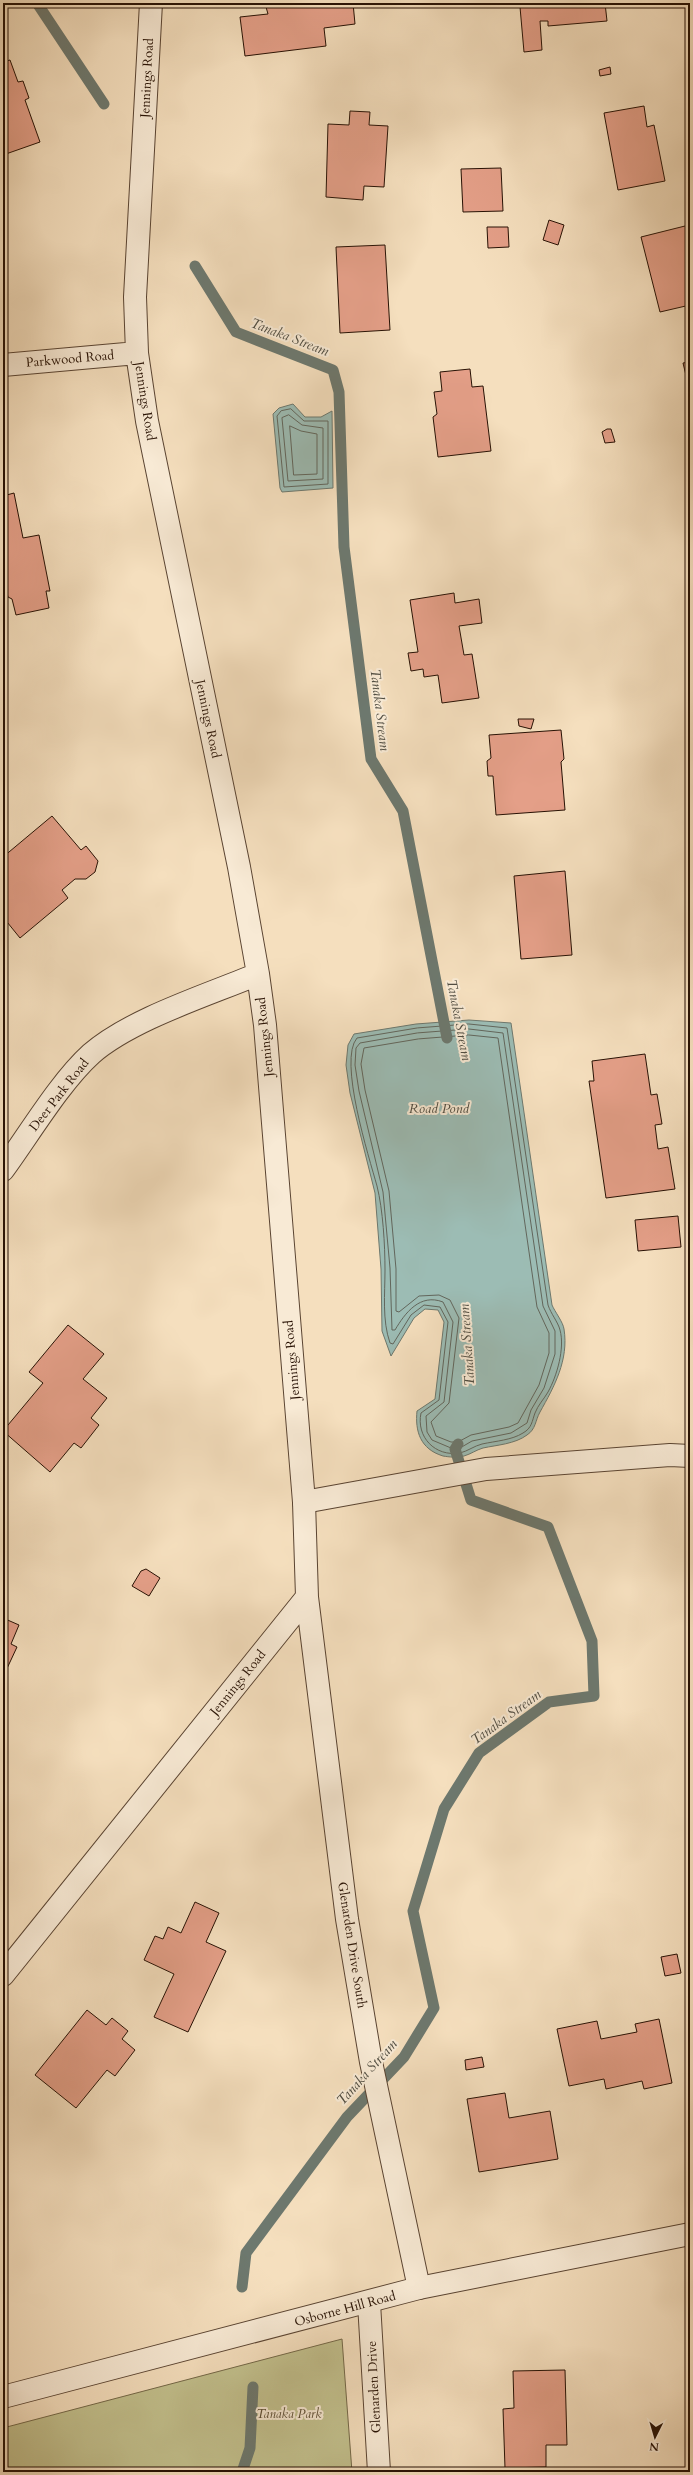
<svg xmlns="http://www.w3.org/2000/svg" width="693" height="2475" viewBox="0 0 693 2475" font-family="Cardo,serif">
	<rect width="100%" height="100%" fill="#f5dfbe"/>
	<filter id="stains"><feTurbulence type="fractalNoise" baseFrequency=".005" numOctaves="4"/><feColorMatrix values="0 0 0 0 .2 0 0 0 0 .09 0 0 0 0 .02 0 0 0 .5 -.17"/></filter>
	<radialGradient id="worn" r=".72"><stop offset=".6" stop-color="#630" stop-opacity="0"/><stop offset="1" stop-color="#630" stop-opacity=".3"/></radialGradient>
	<path fill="#c2c08d" stroke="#746848" d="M 342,2339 L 352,2472 L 3,2472 L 3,2428 Z"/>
	<path fill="#9cbcb4" stroke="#6d786e" d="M 293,404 L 305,417 L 321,417 L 332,411 L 333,488 L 282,492 L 280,488 L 273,414 L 279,408 Z
		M 469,1020 L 511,1023 L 552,1305 C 555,1312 563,1322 564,1329 C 569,1360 554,1387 540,1412 C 535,1421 536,1429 527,1435 C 515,1444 497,1445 483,1448 C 476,1450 471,1454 464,1456 C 457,1458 449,1457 443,1456 C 420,1449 415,1431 417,1411 L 435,1399 L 444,1322 L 438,1310 L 425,1309 L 414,1318 L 391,1356 L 382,1331 L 381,1269 L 375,1193 L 350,1093 L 346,1065 L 348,1045 L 354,1034 L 416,1024 Z"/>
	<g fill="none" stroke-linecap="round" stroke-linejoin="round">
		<path stroke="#62665c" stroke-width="1" d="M 291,409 L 304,421 L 328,421 L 328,484 L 284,487 L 277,416 L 281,411 Z
			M 289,415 L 302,425 L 323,428 L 323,479 L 288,481 L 282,418 Z
			M 290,426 L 301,431 L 317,434 L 317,474 L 294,475 Z
			M 469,1024 L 507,1028 L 548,1305 C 551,1314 558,1322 560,1330 C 565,1348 557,1376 548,1392 C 544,1399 538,1405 535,1413 C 532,1421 532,1428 523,1433 C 512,1440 496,1441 482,1444 C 474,1446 468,1451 460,1453 C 435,1457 416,1437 421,1413 L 439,1400 L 448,1322 L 440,1307 L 424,1305 L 411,1315 L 393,1344 L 390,1343 C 382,1320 385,1294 385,1270 C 385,1245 383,1210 377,1186 C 369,1157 338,1060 357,1038 L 417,1028 Z
			M 469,1029 L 503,1033 L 543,1306 L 555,1331 L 555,1354 L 544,1388 L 531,1410 L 527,1423 L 511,1433 L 472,1441 L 460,1448 L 451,1448 L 432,1440 L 427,1432 L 426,1416 L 444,1402 L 453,1322 L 443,1302 C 420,1293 405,1313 395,1330 L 392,1330 L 390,1268 L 383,1192 L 359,1091 L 355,1065 L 356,1048 L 360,1043 L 417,1033 Z
			M 469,1035 L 498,1038 L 537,1307 L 549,1333 L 549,1353 L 539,1385 L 518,1423 L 509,1427 L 471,1435 L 458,1442 L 451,1442 L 436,1436 L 431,1422 L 449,1403 L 459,1318 L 450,1300 L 439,1295 L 419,1296 L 399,1312 L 396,1311 L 396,1269 L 389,1191 L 365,1090 L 361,1064 L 364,1048 L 418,1039 Z"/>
		<path stroke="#6d786e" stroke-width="11" d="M 37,3 L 104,104
			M 195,266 L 236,332 L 333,370 L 339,392 L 344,547 L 371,759 L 403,811 L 447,1038
			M 242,2287 L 246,2253 L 347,2117 L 404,2057 L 434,2008 L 413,1911 L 444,1809 L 479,1753 L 549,1702 L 594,1696 L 592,1641 L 548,1527 L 471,1500 L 455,1449 L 458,1444
			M 242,2472 L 250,2448 L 253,2387"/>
	</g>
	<path fill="#e49f88" stroke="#271104" d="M 297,3 L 353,3 L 355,24 L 324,28 L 326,46 L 245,56 L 240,17 L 268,14 L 266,7 Z
		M 546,3 L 605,3 L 607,21 L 548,26 L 548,21 L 540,21 L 542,50 L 524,52 L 520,7 L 546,5 Z
		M 10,60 L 18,82 L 23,81 L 29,98 L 25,100 L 40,142 L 3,155 L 3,62 Z
		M 610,67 L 611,74 L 600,76 L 599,70 Z
		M 644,106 L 647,127 L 654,125 L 665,181 L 618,190 L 604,113 Z
		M 350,111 L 370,112 L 369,125 L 388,126 L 384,187 L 364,186 L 363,200 L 326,197 L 328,124 L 349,125 Z
		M 501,168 L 503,211 L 463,212 L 461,169 Z
		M 549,220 L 564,225 L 558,245 L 543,240 Z
		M 689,225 L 690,305 L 660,312 L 641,237 Z
		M 487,227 L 508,227 L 509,247 L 488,248 Z
		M 385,245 L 390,330 L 340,333 L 336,247 Z
		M 690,362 L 690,392 L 683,363 Z
		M 470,369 L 472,387 L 483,386 L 491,451 L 438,457 L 433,417 L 437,414 L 434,392 L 442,391 L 440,372 Z
		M 607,429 L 611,429 L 615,442 L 605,443 L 602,432 Z
		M 14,493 L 23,538 L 39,535 L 50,591 L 46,591 L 49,608 L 16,615 L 12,599 L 8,597 L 3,578 L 3,496 Z
		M 454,593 L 455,603 L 479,599 L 482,623 L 459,626 L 464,655 L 472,654 L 479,698 L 442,703 L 438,675 L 424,677 L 423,669 L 411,671 L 408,653 L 418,652 L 410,600 Z
		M 518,719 L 534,719 L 531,729 L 519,726 Z
		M 561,730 L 564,759 L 561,762 L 565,810 L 496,815 L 493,776 L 488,776 L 487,761 L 491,758 L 489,735 Z
		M 52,816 L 81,850 L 86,846 L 98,861 L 95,872 L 86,879 L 75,879 L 62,890 L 68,898 L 20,938 L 3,917 L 3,857 Z
		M 565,871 L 572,955 L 521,959 L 514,876 Z
		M 645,1054 L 651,1095 L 657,1094 L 662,1124 L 655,1125 L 658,1149 L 668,1147 L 675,1189 L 606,1198 L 589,1081 L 594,1081 L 592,1061 Z
		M 678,1216 L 681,1247 L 638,1251 L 635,1220 Z
		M 68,1325 L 104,1354 L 83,1379 L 107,1398 L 91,1418 L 99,1425 L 81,1448 L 74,1443 L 50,1472 L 3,1431 L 43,1383 L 29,1372 Z
		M 146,1569 L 160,1578 L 149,1596 L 132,1586 L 141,1571 Z
		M 3,1618 L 19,1625 L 11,1644 L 17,1647 L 3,1677 Z
		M 195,1902 L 219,1913 L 206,1942 L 226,1951 L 188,2032 L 154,2017 L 174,1974 L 144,1960 L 155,1936 L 163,1939 L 168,1927 L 181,1933 Z
		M 677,1954 L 681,1973 L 665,1976 L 661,1957 Z
		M 87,2010 L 106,2025 L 112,2018 L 128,2031 L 122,2039 L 135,2050 L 115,2076 L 107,2070 L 76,2108 L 35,2075 Z
		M 659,2019 L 672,2083 L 644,2089 L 642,2081 L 606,2089 L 604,2079 L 569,2086 L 557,2029 L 597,2021 L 601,2039 L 637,2032 L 635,2024 Z
		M 482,2057 L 484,2067 L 466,2070 L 465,2060 Z
		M 505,2093 L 509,2118 L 550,2111 L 558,2159 L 479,2172 L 467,2099 Z
		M 565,2370 L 567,2445 L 546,2445 L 546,2467 L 505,2468 L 503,2409 L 514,2408 L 513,2371 Z"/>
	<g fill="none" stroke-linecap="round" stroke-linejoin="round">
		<g stroke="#5a4432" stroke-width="24">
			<path id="service" d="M 304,1502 L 486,1469 L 670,1455 L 690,1456"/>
		</g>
		<g stroke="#5a4432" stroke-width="24">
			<path id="minor" d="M 3,365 L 137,353
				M 3,1170 C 28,1136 60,1082 91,1054 C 131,1019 208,995 258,974
				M 307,1597 L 347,1919 L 371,2062 L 419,2288
				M 3,1975 L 307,1597 L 304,1502 L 265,1025 L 258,974 L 239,867 L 147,421 L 137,353 L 135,297 L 151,3
				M 369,2303 L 379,2472"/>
		</g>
		<g stroke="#5a4432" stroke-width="24">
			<path id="tertiary" d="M 3,2397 L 419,2288 L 690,2234"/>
		</g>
		<use href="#service" stroke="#f8ead5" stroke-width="22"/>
		<use href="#minor" stroke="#f8ead5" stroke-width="22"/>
		<use href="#tertiary" stroke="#f8ead5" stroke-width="22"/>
	</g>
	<g text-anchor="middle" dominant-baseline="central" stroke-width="4" stroke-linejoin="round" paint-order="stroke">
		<g font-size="13" fill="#271104" stroke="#f8ead5">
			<text transform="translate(147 78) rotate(-87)">Jennings Road</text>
			<text transform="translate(70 359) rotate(-5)">Parkwood Road</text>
			<text transform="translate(145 401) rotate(81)">Jennings Road</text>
			<text transform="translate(208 719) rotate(78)">Jennings Road</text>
			<text transform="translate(265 1037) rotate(-96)">Jennings Road</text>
			<text transform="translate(59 1095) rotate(-52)">Deer Park Road</text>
			<text transform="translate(292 1360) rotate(-95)">Jennings Road</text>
			<text transform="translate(238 1683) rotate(-51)">Jennings Road</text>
			<text transform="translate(352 1945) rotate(81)">Glenarden Drive South</text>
			<text transform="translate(345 2309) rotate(-15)">Osborne Hill Road</text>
			<text transform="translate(374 2387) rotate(-93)">Glenarden Drive</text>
		</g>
		<g font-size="13" font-style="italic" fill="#5d4e34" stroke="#f8ead5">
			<text x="289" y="2414">Tanaka Park</text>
		</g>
		<g font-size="14" font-style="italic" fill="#504d42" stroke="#f8ead5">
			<text transform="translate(290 337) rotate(21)">Tanaka Stream</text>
			<text transform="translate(380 710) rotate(83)">Tanaka Stream</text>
			<text transform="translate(459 1020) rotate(79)">Tanaka Stream</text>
			<text x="439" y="1108">Road Pond</text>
			<text transform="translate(467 1345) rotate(-94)">Tanaka Stream</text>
			<text transform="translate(506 1717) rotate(-36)">Tanaka Stream</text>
			<text transform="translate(367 2072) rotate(-48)">Tanaka Stream</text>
		</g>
	</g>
	<rect width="693" height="2475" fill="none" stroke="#f5dfbe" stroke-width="16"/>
	<rect x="4" y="4" width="685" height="2467" fill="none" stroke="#271104" stroke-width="2"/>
	<rect x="8" y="8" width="677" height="2459" fill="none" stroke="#271104"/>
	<g transform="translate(655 2437) rotate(185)" stroke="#f8ead5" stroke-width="3" paint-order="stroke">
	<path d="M0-3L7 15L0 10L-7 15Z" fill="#271104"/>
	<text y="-6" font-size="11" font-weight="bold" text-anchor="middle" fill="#271104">N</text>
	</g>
	<rect width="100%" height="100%" filter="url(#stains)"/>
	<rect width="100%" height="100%" fill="url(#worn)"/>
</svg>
